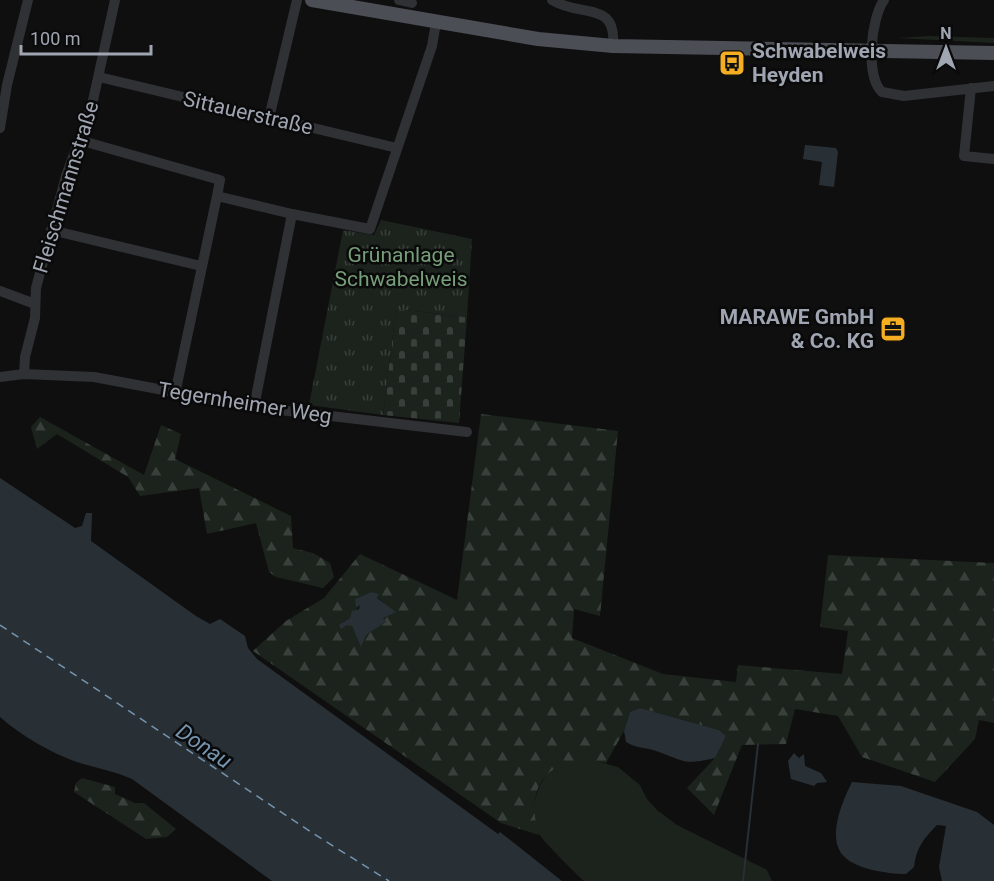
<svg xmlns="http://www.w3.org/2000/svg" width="994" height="881" viewBox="0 0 994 881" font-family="Roboto,sans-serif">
	<defs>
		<pattern id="forest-firs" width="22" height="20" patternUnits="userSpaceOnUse" patternTransform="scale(1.5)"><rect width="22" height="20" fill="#1b231c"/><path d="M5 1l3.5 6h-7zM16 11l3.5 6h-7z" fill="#39403b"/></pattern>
		<pattern id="cemetery-stones" width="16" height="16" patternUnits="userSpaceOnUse" patternTransform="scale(1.5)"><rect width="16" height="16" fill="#1b231c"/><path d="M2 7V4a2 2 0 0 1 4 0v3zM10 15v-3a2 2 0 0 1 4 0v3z" fill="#39403b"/></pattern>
		<pattern id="park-tufts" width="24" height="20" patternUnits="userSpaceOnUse" patternTransform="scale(1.5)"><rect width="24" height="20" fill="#1b231c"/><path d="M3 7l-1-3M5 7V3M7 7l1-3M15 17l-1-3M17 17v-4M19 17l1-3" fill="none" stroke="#39403b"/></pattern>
	</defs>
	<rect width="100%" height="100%" fill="#0f0f10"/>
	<path fill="#1b231c" d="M 930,36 L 994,38 L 994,43 L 897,38 Z
		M 574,760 L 592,760 L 618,767 L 640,785 L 647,799 L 657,810 L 677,825 L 767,870 L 772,881 L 584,881 C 578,876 541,839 539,834 C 527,812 537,780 556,765 C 560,762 568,761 574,760 Z"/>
	<path fill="url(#forest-firs)" fill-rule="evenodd" d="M 481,414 L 618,431 L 600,616 L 574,609 L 572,638 L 663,674 L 736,682 L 738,665 L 842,674 L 848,631 L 820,627 L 828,555 L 994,563 L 994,723 L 979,720 L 975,739 L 935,782 L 862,757 L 838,716 L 795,709 L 786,744 L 742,745 L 714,815 L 687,788 L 715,758 L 726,736 L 719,730 L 640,708 L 630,712 L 624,731 L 606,763 C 554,752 522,782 539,835 L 501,823 L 253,651 L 286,621 L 324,598 L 360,554 L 457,600 ZM 371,592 L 379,595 L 377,597 L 383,602 L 385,616 L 382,618 L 386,622 L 366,635 L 361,645 L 352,626 L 342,623 L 350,618 L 360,605 L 355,599 Z
		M 40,417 L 144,475 L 161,425 L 181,434 L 175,459 L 291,516 L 293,548 L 313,553 L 330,563 L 334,577 L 323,588 L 276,577 L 269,572 L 256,523 L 207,534 L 199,488 L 140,496 L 128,477 L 57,434 L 37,449 L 31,427 Z
		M 82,778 L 115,787 L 115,794 L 135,803 L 144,803 L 176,829 L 167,837 L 146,839 L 74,792 L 76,783 Z"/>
	<path fill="url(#cemetery-stones)" d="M 396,309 L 467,317 L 459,423 L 383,415 Z"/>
	<path fill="url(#park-tufts)" d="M 381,220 L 472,239 L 467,317 L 396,309 L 383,415 L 309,405 L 343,230 L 374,235 Z"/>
	<path fill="#283036" d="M 805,145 L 836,148 L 838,152 L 834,187 L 819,185 L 822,162 L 803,159 Z
		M 0,478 L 75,528 L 82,526 L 86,513 L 92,513 L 91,541 L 196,616 L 210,624 L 220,619 L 245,636 L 248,648 L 257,659 L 498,834 L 500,832 L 562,881 L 272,881 L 132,779 C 114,771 96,768 77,762 C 51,753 20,735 0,717 Z
		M 371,592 L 379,594 L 377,598 L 396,612 L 383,618 L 386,622 L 366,635 L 361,647 L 352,626 L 347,625 L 341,629 L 339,625 L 350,618 L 352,611 L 359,609 L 360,605 L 356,607 L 355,599 Z
		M 640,708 L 719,730 L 726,736 L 715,758 C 684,765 686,762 659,752 C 647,747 637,749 626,742 L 624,731 L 630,712 Z
		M 794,753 L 799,758 L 804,754 L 805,766 L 821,773 L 827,782 L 817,783 L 814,786 L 791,779 L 788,761 Z
		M 852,782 L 901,786 L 977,812 L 994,825 L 994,881 L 942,881 L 939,867 L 946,826 L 937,825 C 924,838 916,848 914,867 L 906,874 C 888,874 852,869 841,853 C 828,834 843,800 852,782 Z"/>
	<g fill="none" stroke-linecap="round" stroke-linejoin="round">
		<path stroke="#283036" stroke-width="2" d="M 743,881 L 758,744"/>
		<path stroke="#7594af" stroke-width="1.5" stroke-dasharray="8 6" stroke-linecap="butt" d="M 0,625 L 314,834 L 389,881"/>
		<path stroke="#303135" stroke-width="10" d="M 399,0 L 412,3
			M 552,0 C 581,18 617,0 613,46
			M 884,0 C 871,18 865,76 882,92 L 904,96 L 994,86
			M 99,77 L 397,148
			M 971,88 L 964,156 L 994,159
			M 269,118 L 297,0
			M 0,128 L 7,85 L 28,0
			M 79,140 L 220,180 L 217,196 L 292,214 L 370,229 L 432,46 L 436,23
			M 51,230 L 201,266
			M 0,291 L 35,304
			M 24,374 L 25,357 L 35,318 L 36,288 L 66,176 L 92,105 L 115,0
			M 0,377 L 24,374 L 94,377 L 254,407 L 467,432
			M 175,394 L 217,196
			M 254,407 L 292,214"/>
		<path stroke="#4c4e55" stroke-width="14" d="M 312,0 L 538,39 L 613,46 L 994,53"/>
	</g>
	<defs>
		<g id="bus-square" transform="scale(1.35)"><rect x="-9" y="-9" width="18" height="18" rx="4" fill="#f5ad22" stroke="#0a0a0b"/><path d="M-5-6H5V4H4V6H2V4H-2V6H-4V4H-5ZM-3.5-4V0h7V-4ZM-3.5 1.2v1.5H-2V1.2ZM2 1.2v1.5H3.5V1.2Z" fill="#111"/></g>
		<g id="office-square" transform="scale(1.35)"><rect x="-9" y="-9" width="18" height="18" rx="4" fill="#f5ad22" stroke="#0a0a0b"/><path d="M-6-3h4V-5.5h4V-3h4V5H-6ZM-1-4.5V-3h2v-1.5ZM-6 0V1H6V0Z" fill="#111"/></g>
	</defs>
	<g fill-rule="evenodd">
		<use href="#bus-square" x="732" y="63"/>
		<use href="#office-square" x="893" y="329"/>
	</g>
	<g text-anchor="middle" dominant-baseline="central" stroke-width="5" stroke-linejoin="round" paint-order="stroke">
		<g font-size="21" font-weight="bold" fill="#a0a5b2" stroke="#0a0a0b" text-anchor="start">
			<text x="752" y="51">Schwabelweis<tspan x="752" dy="24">Heyden</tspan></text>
			<text x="874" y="317" text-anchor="end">MARAWE GmbH<tspan x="874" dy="24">&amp; Co. KG</tspan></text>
		</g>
		<g font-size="21" fill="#a0a5b2" stroke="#0a0a0b">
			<text transform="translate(248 113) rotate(13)">Sittauerstraße</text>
			<text transform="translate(66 187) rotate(-73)">Fleischmannstraße</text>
			<text transform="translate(245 403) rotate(9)">Tegernheimer Weg</text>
		</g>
		<g font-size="21" fill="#769e78" stroke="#0a0a0b">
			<text x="401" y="255">Grünanlage<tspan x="401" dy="24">Schwabelweis</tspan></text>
		</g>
		<g font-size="22" font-style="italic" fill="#7594af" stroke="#0a0a0b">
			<text transform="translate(204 746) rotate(34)">Donau</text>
		</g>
	</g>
	<g transform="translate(946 48)" stroke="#0a0a0b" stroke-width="4.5" paint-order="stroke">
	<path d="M0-4.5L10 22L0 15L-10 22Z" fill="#a0a5b2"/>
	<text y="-9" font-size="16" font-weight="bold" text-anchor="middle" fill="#a0a5b2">N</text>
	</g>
	<path d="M21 45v9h130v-9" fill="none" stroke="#a0a5b2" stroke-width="3"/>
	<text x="30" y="45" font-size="18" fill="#a0a5b2" stroke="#0a0a0b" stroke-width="4.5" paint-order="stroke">100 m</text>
</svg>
